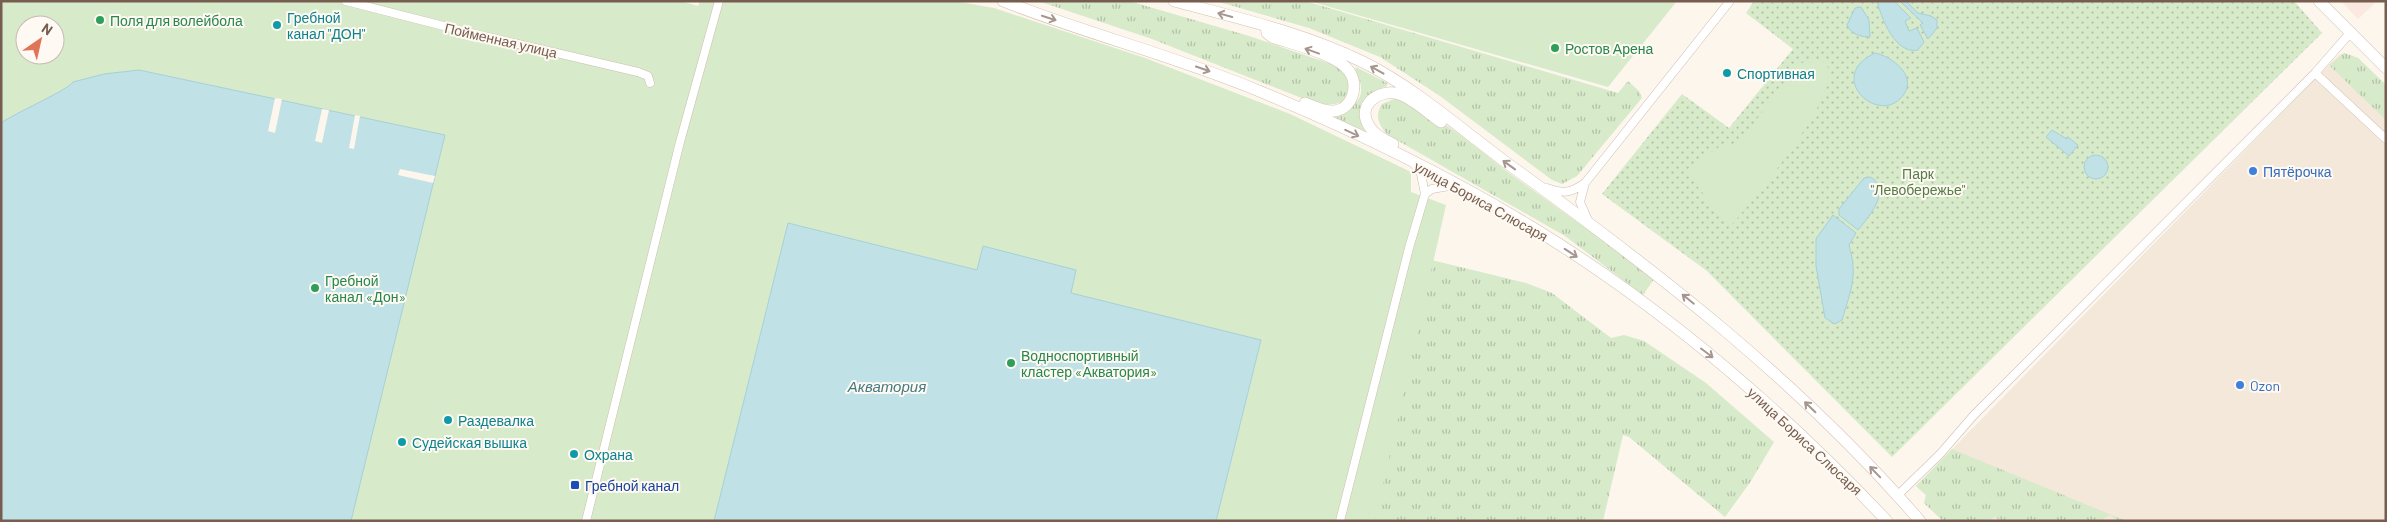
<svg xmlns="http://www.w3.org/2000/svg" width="2387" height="522" viewBox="0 0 2387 522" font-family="Barlow,sans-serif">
	<defs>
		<pattern id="grass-tufts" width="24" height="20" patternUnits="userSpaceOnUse" patternTransform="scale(1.25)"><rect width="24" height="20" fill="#d7eaca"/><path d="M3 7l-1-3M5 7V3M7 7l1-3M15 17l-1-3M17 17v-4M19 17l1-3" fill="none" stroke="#b3c1a6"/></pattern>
		<pattern id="park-dots" width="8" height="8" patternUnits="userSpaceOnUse" patternTransform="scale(1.25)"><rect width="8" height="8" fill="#d7eaca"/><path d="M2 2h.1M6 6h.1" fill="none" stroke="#b3c1a6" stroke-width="1.8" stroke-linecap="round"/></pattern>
	</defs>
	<rect width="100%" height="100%" fill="#fcf6ec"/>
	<path fill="#f4e8da" d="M 2344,53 L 2358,58 L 2386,85 L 2386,521 L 1943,521 L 1924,503 L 1926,495 L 1916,486 L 2339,55 Z"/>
	<path fill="#fbe8e0" d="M 2341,1 L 2377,1 L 2358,19 Z"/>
	<path fill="url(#grass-tufts)" d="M 1038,1 L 1129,1 L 1249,36 L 1337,66 C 1350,76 1349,83 1347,98 C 1334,108 1325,104 1309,101 L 1152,39 Z
		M 1216,1 L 1305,1 L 1618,93 L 1628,81 L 1639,91 L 1642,98 L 1577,176 L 1562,184 L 1552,180 L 1440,96 L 1380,57 L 1309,28 Z
		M 2344,53 L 2358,58 L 2386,85 L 2386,120 L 2329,65 Z
		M 1356,67 L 1387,83 L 1387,86 L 1376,90 L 1364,100 L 1361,120 L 1365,131 L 1363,133 L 1335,120 L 1335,117 C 1356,105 1370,97 1355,71 Z
		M 1394,99 C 1424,102 1485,155 1512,175 C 1559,210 1607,242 1654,279 L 1643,295 L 1565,236 L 1388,135 C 1379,125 1374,116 1382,104 Z
		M 1415,256 L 1526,283 L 1552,293 L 1611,338 L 1624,335 L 1644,341 L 1706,383 L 1774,442 L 1751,481 L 1725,517 L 1629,437 L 1623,435 L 1603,521 L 1348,521 Z
		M 1952,449 L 2126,521 L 2118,521 L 2110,515 L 2100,521 L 2000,521 L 1995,516 L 1989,521 L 1943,521 L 1924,503 L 1926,495 L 1916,486 Z"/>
	<path fill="url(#park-dots)" d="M 1754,1 L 2294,1 L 2322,33 L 1892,457 L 1707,271 L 1602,194 L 1682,94 L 1729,128 L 1793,49 L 1746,13 Z"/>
	<path fill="#d7eaca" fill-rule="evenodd" d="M 1,1 L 680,1 L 698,6 L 700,1 L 954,1 L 994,8 L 1145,58 L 1290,114 L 1411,172 L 1411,192 L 1446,205 L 1375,521 L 1,521 ZM 25,25 L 55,25 L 55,55 L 25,55 Z
		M 1309,1 L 1677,1 L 1608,87 Z
		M 1809,59 C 1878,55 1748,205 1736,220 L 1732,224 L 1727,224 L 1690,177 L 1691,166 L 1725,143 L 1733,149 L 1733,144 L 1743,138 L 1795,67 Z"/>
	<path fill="#c0e1e6" stroke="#a7d0d7" d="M 1877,1 L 1894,1 L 1911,18 L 1905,21 L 1909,31 L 1917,28 L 1924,42 L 1918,50 C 1895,55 1881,17 1877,1 Z
		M 1900,1 L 1906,1 L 1918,13 L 1931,16 L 1937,20 L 1937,28 L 1928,39 L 1920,25 L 1923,23 Z
		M 1861,7 L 1869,20 L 1870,37 C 1860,37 1851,34 1847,25 L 1855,8 Z
		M 1875,53 C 1891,56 1917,75 1904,94 C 1881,129 1823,77 1875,53 Z
		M 139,70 L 445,135 L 351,521 L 1,521 L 1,123 C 15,113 68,90 73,82 L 104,74 Z
		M 2052,130 L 2067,139 L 2068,137 L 2078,145 L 2069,156 L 2046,137 Z
		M2084 167a12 12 0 1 1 24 0a12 12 0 1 1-24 0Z
		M 1870,177 C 1893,188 1869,217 1858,230 L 1839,215 L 1839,209 L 1864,178 Z
		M 1833,215 L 1856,233 L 1849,245 C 1858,277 1851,289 1842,320 L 1835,324 L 1825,318 L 1816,266 L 1816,239 Z
		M 788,223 L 977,270 L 983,246 L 1076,270 L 1071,293 L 1261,340 L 1216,521 L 714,521 Z"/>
	<path fill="#fcf6ec" d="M 275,98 L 282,99 L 275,133 L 268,131 Z
		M 322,109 L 329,110 L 322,143 L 315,141 Z
		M 355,115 L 360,116 L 354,149 L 349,148 Z
		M 400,169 L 435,176 L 433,183 L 398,175 Z"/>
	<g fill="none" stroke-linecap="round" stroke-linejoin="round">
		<g stroke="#cebeb1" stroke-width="9">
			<path id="minor" d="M 346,1 L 475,34 L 638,72 L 648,76 L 650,83
				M 2315,73 L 2386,139
				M 1585,183 L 1580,202 L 1588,220
				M 1547,188 C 1563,194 1571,193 1585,183 L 1730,1
				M 1425,194 L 1432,189 L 1455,185
				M 1898,495 L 1941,453 L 1973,416 L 2315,73 L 2350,33
				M 586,521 L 680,142 L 719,1
				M 1340,521 L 1409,248 L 1425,194 L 1421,174 L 1414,164"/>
		</g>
		<g stroke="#d4c0b1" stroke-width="12">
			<path id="secondary" d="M 1003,1 C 1087,34 1175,56 1259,91 C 1351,129 1444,174 1530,226 C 1662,306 1781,409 1887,521
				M 1174,1 C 1238,18 1304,33 1363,62 C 1417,89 1463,131 1511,166 C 1658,272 1801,383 1920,521
				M 2319,1 L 2386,68
				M 1266,26 L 1267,33 L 1272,37 C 1292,44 1337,54 1349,71 C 1359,85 1353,108 1335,111 C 1325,112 1315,107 1305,103
				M 1393,144 C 1384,140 1374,135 1369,126 C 1356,105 1379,88 1399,94 C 1414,99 1428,113 1441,122"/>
		</g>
		<use href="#minor" stroke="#fff" stroke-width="8"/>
		<use href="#secondary" stroke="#fff" stroke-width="11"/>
	</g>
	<defs><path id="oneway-shaft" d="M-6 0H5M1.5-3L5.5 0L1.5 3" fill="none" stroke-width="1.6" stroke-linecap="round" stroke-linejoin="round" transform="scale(1.25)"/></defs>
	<g stroke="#a7968d">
		<use href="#oneway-shaft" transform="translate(1225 15) rotate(-165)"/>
		<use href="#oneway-shaft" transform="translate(1049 18) rotate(18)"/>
		<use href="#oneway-shaft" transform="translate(1312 51) rotate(-160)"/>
		<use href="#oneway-shaft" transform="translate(1203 69) rotate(19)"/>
		<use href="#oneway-shaft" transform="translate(1377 70) rotate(-151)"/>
		<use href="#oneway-shaft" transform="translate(1352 133) rotate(25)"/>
		<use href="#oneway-shaft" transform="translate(1509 165) rotate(-144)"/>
		<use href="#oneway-shaft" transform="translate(1571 253) rotate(33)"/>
		<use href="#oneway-shaft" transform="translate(1688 299) rotate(-141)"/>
		<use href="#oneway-shaft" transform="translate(1707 353) rotate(37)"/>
		<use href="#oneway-shaft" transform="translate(1810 407) rotate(-136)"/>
		<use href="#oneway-shaft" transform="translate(1875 472) rotate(-134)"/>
	</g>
	<g fill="#2e9e5b" stroke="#fefaf3" stroke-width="2">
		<circle cx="100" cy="20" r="5"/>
		<circle cx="1555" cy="48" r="5"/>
		<circle cx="315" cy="288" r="5"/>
		<circle cx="1011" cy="363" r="5"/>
	</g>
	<g fill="#0f9aa8" stroke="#fefaf3" stroke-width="2">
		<circle cx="277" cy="25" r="5"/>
		<circle cx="1727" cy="73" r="5"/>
		<circle cx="448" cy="420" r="5"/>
		<circle cx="402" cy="442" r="5"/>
		<circle cx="574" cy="454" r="5"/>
	</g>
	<g fill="#3f7fe0" stroke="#fefaf3" stroke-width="2">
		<circle cx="2253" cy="171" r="5"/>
		<circle cx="2240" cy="385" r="5"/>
	</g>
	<rect fill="#1a4fb4" stroke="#fefaf3" stroke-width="2" x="570" y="480" width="10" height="10" rx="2.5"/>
	<g text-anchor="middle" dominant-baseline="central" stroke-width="4" stroke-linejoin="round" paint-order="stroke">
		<g font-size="14" fill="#0d838f" stroke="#fefaf3" text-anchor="start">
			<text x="287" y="17">Гребной<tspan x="287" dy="16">канал "ДОН"</tspan></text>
			<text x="1737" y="73">Спортивная</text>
			<text x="458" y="420">Раздевалка</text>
			<text x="412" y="442">Судейская вышка</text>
			<text x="584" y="454">Охрана</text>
		</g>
		<g font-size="14" fill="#27864d" stroke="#fefaf3" text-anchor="start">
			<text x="110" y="20">Поля для волейбола</text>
			<text x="1565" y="48">Ростов Арена</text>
			<text x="325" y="280">Гребной<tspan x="325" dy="16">канал «Дон»</tspan></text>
			<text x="1021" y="355">Водноспортивный<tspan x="1021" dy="16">кластер «Акватория»</tspan></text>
		</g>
		<g font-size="14" fill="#775d4f" stroke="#fefaf3">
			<text transform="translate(501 40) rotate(13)">Пойменная улица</text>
			<text transform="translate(1481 201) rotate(29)">улица Бориса Слюсаря</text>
			<text transform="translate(1805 441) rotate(43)">улица Бориса Слюсаря</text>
		</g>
		<g font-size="14" fill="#366cbe" stroke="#fefaf3" text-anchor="start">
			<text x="2263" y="171">Пятёрочка</text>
			<text x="2250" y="385">Ozon</text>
		</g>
		<g font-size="14" fill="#577c47" stroke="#fefaf3">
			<text x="1918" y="173">Парк<tspan x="1918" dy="16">"Левобережье"</tspan></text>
		</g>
		<g font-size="14" fill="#164399" stroke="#fefaf3" text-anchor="start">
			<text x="585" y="485">Гребной канал</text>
		</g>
		<g font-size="15" font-style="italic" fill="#467982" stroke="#fefaf3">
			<text x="887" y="386">Акватория</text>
		</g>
	</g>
	<rect width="2387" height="522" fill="none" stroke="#775d4f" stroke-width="5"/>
	<g transform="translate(40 40) rotate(34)"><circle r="24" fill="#fefaf3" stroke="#c8bbb1"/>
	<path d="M0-4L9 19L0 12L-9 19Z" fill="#e07457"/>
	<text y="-8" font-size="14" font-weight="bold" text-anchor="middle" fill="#775d4f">N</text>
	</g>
</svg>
